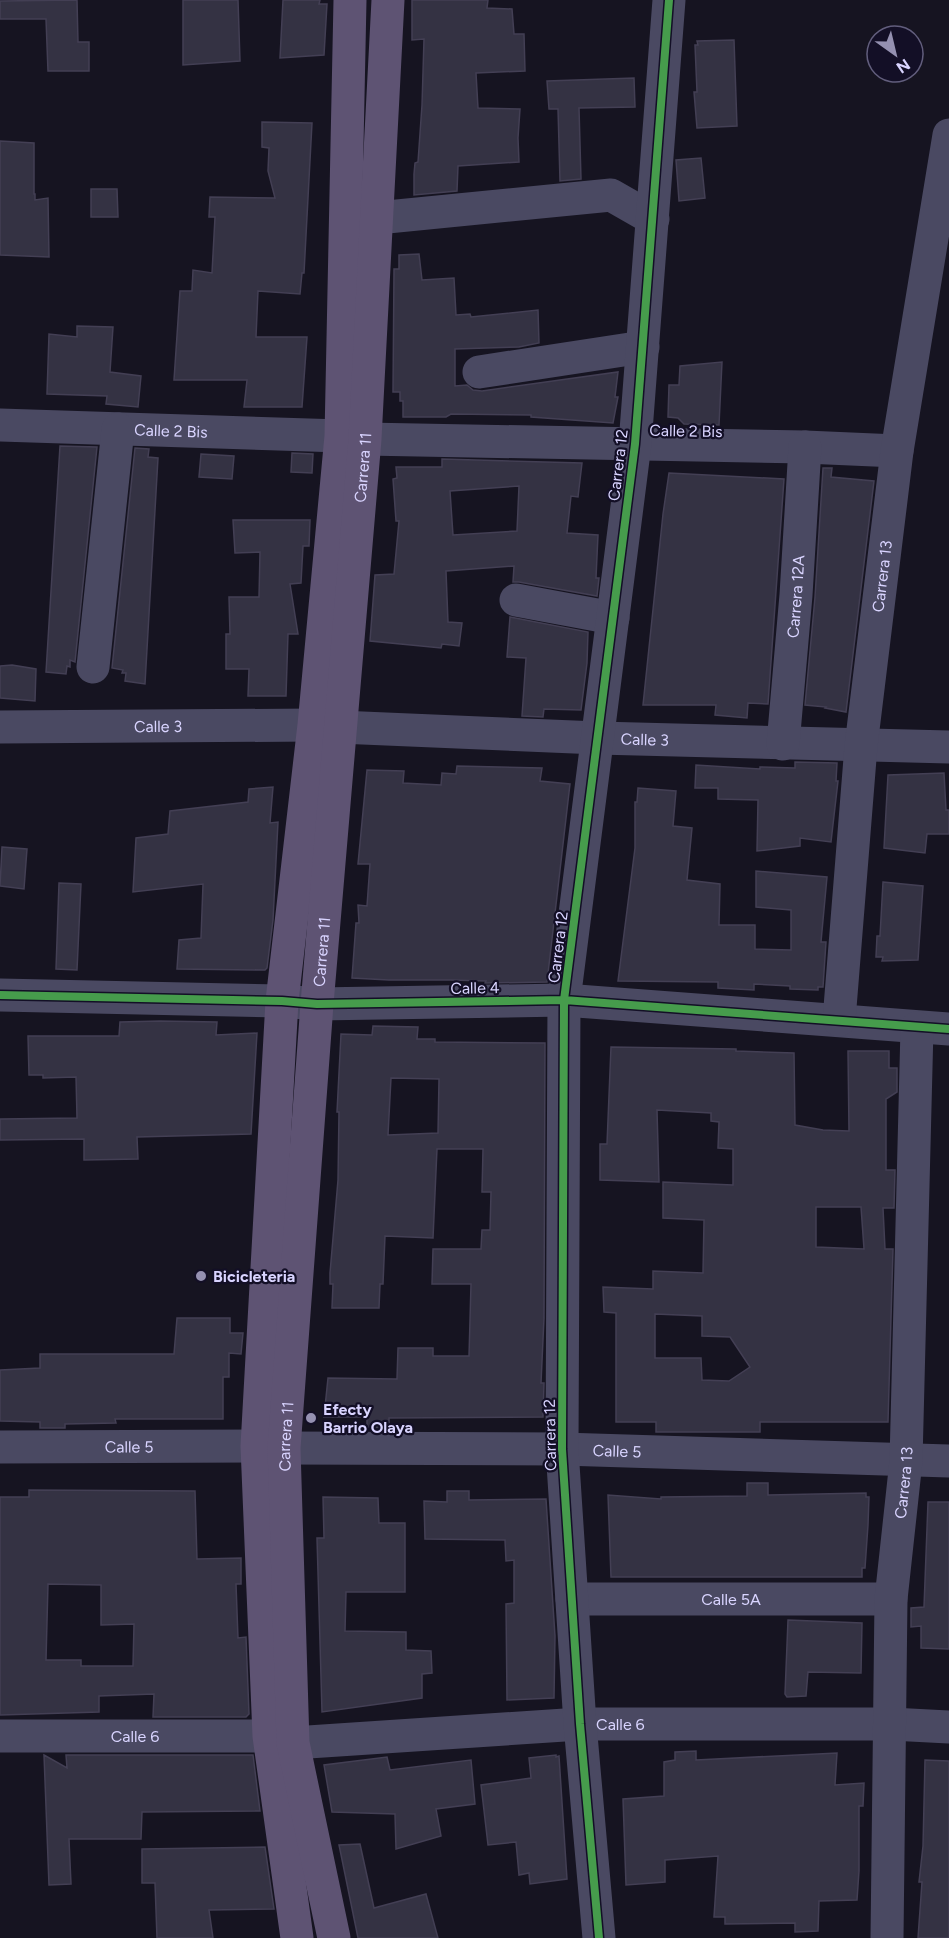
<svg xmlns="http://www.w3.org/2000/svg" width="949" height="1938" viewBox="0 0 949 1938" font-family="Figtree,sans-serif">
	<rect width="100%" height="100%" fill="#161421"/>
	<path fill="#343243" stroke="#433f54" stroke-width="1.5" fill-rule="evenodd" d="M 77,0 L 78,42 L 89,42 L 89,71 L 48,71 L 46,19 L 0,19 L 0,1 Z
		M 183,0 L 238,0 L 240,61 L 183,65 Z
		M 283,0 L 320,0 L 319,4 L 327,4 L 324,55 L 280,58 Z
		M 412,0 L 488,0 L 487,8 L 512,9 L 514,34 L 524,34 L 525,71 L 476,73 L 478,108 L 520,109 L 518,138 L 519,162 L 458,166 L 457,191 L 414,195 L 414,174 L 415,163 L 418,162 L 422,105 L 424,39 L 412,40 Z
		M 734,40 L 737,126 L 697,128 L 694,92 L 697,92 L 695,45 L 698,45 L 697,41 Z
		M 634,78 L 635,107 L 579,108 L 581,179 L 560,181 L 558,109 L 549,109 L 547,81 Z
		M 262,122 L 312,123 L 304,273 L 302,273 L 300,294 L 258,291 L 256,337 L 307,337 L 302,407 L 244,407 L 247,380 L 174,380 L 180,291 L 192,291 L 193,270 L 212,273 L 215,217 L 209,217 L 210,197 L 275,198 L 268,171 L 269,148 L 262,147 Z
		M 0,141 L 34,143 L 34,194 L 35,194 L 35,200 L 48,198 L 49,257 L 0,255 Z
		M 701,158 L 705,198 L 679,201 L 676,160 Z
		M 91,189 L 117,189 L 118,217 L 91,217 Z
		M 419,254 L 422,280 L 454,278 L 456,315 L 470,314 L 471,317 L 538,310 L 539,343 L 519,347 L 455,349 L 455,386 L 467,385 L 473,390 L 482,391 L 618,372 L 615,397 L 618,397 L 613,423 L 531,417 L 531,415 L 451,414 L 446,417 L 403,417 L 403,401 L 400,401 L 400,392 L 393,392 L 394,269 L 399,269 L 399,255 Z
		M 77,326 L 113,327 L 110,372 L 141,376 L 138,407 L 106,404 L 107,396 L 47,394 L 49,334 L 77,337 Z
		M 722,362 L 719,425 L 684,424 L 678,418 L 668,417 L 669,385 L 679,385 L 680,366 Z
		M 60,446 L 97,447 L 75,662 L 70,660 L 70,667 L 67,666 L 66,674 L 46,672 Z
		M 135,448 L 149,449 L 148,457 L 158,458 L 145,684 L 125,681 L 126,673 L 122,673 L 123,670 L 112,668 Z
		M 292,453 L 313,454 L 312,473 L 291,472 Z
		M 201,454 L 234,456 L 232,479 L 199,477 Z
		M 442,459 L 582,463 L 578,497 L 571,496 L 567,533 L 598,535 L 596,578 L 599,578 L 597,596 L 519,582 L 513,582 L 514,566 L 446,571 L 448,622 L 462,623 L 459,646 L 442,644 L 441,648 L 370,641 L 375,575 L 394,574 L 399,521 L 396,521 L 393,479 L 397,478 L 396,467 L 442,467 ZM 519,486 L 517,531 L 453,535 L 450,491 Z
		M 823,468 L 832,468 L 831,477 L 874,481 L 846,712 L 825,708 L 826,707 L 805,705 L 815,597 Z
		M 669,473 L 784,479 L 768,704 L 748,703 L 747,718 L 715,715 L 716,705 L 643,705 L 663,514 Z
		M 233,520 L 310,520 L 309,546 L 303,546 L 301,583 L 290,584 L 298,634 L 288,634 L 286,696 L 248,696 L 249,669 L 226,669 L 226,634 L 230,634 L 229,597 L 259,597 L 260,552 L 235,553 Z
		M 510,617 L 588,632 L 587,663 L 581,710 L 544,709 L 543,717 L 522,716 L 526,658 L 507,657 Z
		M 12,665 L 36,669 L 35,701 L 0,698 L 0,666 Z
		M 795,762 L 837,763 L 836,781 L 838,781 L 831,842 L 800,838 L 800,846 L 757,851 L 758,800 L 718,799 L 718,788 L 695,788 L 696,765 L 760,769 L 760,767 L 795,768 Z
		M 457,766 L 542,768 L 540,781 L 570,784 L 547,982 L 485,983 L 486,981 L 450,980 L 389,980 L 352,978 L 356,923 L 359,923 L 358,905 L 367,906 L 370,864 L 358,864 L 367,770 L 404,771 L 403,783 L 441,785 L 442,773 L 456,774 Z
		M 944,773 L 946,810 L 949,810 L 949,834 L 927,834 L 925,853 L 884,848 L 888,775 Z
		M 273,787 L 270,823 L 278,822 L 273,920 L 267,968 L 265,970 L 177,969 L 179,940 L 201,938 L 203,884 L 133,892 L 136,838 L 168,834 L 170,811 L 248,802 L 249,789 Z
		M 638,788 L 676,791 L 673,826 L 692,828 L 687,880 L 720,884 L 719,925 L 755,925 L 755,949 L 791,950 L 791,910 L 756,907 L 756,871 L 827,877 L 821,942 L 826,942 L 823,987 L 818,987 L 818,990 L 790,989 L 790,986 L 754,984 L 754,990 L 718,988 L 718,982 L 618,981 L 635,848 L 635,802 L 637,802 Z
		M 2,847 L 27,849 L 24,889 L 0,886 Z
		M 883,882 L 923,886 L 918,960 L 882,961 L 883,957 L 876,957 L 877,936 L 880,936 Z
		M 59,883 L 81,884 L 77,970 L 56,969 Z
		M 160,1021 L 217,1022 L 216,1035 L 257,1033 L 251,1134 L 137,1137 L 138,1159 L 84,1160 L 84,1139 L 0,1140 L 0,1119 L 77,1118 L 76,1077 L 43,1078 L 43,1075 L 29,1075 L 28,1036 L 119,1036 L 120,1022 Z
		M 373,1026 L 418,1027 L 417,1039 L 435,1039 L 435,1042 L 545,1043 L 544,1318 L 541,1383 L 544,1383 L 543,1417 L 389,1418 L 389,1428 L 367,1427 L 367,1417 L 324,1417 L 328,1378 L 397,1379 L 398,1348 L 433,1348 L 433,1356 L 469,1356 L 471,1284 L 432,1284 L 433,1249 L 481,1249 L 482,1230 L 490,1230 L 491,1192 L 482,1192 L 483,1149 L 437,1149 L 433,1238 L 385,1236 L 383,1284 L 380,1284 L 379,1308 L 332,1308 L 333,1284 L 330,1284 L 330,1273 L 338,1180 L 339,1112 L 337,1112 L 341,1034 L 372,1035 ZM 391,1078 L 439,1079 L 438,1133 L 388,1135 Z
		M 611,1047 L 736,1049 L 736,1051 L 794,1053 L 795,1125 L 823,1130 L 849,1131 L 848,1051 L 889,1051 L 889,1068 L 897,1068 L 897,1092 L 886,1099 L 886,1170 L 895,1170 L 894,1208 L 883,1208 L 885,1249 L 893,1249 L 888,1422 L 760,1422 L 760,1432 L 656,1432 L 656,1422 L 616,1422 L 616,1313 L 604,1312 L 603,1287 L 653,1289 L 653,1271 L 703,1273 L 704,1220 L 663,1218 L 663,1182 L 733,1185 L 733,1149 L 718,1148 L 719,1122 L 711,1121 L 711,1113 L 657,1110 L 659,1182 L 600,1180 L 600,1144 L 607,1144 ZM 816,1207 L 861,1207 L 864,1249 L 816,1247 ZM 655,1314 L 702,1316 L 702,1336 L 730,1337 L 750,1367 L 729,1381 L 702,1380 L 701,1358 L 655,1358 Z
		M 177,1318 L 230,1318 L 230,1333 L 243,1333 L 241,1354 L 229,1353 L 229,1377 L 223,1377 L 223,1419 L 115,1419 L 116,1423 L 65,1424 L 65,1428 L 40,1428 L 40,1422 L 0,1421 L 0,1370 L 40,1368 L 40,1354 L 174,1354 Z
		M 747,1483 L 768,1483 L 768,1495 L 866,1493 L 866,1497 L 869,1497 L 868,1525 L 865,1568 L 862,1568 L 862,1577 L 611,1577 L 608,1495 L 661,1499 L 661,1497 L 747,1496 Z
		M 29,1490 L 195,1491 L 197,1559 L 241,1558 L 241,1584 L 236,1584 L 238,1638 L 246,1637 L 249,1714 L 246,1717 L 153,1717 L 154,1694 L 99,1696 L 99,1712 L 0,1715 L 0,1497 L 29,1497 ZM 48,1584 L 101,1585 L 101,1625 L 134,1624 L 133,1666 L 81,1666 L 81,1660 L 46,1660 Z
		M 447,1491 L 469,1491 L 469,1500 L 546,1499 L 555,1636 L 554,1698 L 507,1700 L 506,1604 L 514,1603 L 514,1560 L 506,1561 L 505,1540 L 425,1539 L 424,1501 L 447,1502 Z
		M 323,1497 L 378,1498 L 379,1523 L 405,1523 L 405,1592 L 346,1592 L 345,1631 L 406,1632 L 406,1650 L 431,1651 L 432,1673 L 422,1674 L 422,1698 L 322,1712 L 317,1538 L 324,1538 Z
		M 928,1502 L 949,1502 L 949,1649 L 921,1648 L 921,1626 L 911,1627 L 911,1608 L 924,1607 Z
		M 788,1620 L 862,1623 L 861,1673 L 808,1672 L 806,1696 L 787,1697 L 785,1694 Z
		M 696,1751 L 696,1760 L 837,1753 L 835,1785 L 864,1783 L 863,1806 L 859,1806 L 859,1871 L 857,1900 L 819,1901 L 818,1931 L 795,1932 L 795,1923 L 725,1924 L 725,1917 L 714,1917 L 718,1856 L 665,1860 L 665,1882 L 626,1885 L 623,1799 L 664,1796 L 664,1762 L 675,1760 L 675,1752 Z
		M 44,1755 L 67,1768 L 66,1755 L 253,1755 L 260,1811 L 142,1812 L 141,1839 L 69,1839 L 71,1884 L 49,1885 Z
		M 556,1755 L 556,1757 L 559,1756 L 567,1879 L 530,1884 L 529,1873 L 519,1875 L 516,1842 L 488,1845 L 481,1785 L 531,1778 L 529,1758 Z
		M 387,1757 L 390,1770 L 471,1760 L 475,1804 L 436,1809 L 441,1836 L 396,1849 L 395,1814 L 332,1812 L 324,1765 Z
		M 925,1760 L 949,1761 L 949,1938 L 918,1938 L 922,1882 L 919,1882 L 923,1846 Z
		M 360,1844 L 374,1908 L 426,1894 L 438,1938 L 358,1938 L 339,1845 Z
		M 265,1847 L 274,1909 L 209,1910 L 213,1938 L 157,1938 L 155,1883 L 142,1883 L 142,1849 Z"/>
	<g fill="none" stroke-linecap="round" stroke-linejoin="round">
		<g stroke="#4a4962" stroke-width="33">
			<path d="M 377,218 L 611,195 L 653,219"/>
			<path d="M 479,372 L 643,347"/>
			<path id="s1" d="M 0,425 L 341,436"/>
			<path d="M 365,439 L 805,447 L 897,451"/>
			<path d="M 516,600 L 613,618"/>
			<path d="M 93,667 L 118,429"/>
			<path id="s2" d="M 0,727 L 314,725"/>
			<path id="s3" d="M 339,727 L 598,738 L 949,747"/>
			<path id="s4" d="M 783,744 L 796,595 L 805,447"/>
			<path d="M 0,995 L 282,1001 L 317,1004 L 564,1000 L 949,1029"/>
			<path id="s5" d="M 839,1020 L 861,746 L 897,451 L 949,135"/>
			<path id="s6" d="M 0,1447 L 257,1446"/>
			<path id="s7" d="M 284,1448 L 562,1449 L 949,1461"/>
			<path id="s8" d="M 572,1599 L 891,1599"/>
			<path id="s9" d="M 0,1736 L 269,1736"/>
			<path id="s10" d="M 293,1743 L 580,1724 L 891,1724 L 949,1727"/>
			<path d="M 599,1938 L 580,1724 L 562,1449 L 564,1000 L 635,444 L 669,0"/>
			<path id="s11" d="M 887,1938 L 891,1599 L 906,1461 L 917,1028"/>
		</g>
		<g stroke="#5e5373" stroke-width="33">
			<path d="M 297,1938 L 269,1736 L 257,1446 L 282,1001 L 314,725 L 341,436 L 350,0"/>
			<path id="s12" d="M 334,1938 L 293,1743 L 284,1448 L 317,1004 L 365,439 L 388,0"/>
		</g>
		<g stroke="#130f26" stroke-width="11">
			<path id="cycleway" d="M 0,995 L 282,1001 L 317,1004 L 564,1000 L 949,1029
				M 599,1938 L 580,1724 L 562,1449 L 564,1000 L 635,444 L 669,0"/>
		</g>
		<use href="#cycleway" stroke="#469c4c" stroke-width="8"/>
	</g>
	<g fill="#9591b1" stroke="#130f26" stroke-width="2">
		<circle cx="201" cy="1276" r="6"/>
		<circle cx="311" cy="1418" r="6"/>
	</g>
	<g text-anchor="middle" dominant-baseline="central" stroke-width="4.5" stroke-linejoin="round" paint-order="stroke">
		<g font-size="16" fill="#d9d4ff" stroke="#130f26">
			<text stroke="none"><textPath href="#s1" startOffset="171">Calle 2 Bis</textPath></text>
			<text transform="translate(686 431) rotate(1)">Calle 2 Bis</text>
			<text transform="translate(618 465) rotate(-83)">Carrera 12</text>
			<text stroke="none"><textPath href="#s12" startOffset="1478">Carrera 11</textPath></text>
			<text stroke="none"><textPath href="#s5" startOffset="446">Carrera 13</textPath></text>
			<text stroke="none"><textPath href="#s4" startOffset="148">Carrera 12A</textPath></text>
			<text stroke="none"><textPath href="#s2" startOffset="158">Calle 3</textPath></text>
			<text stroke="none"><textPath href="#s3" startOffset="306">Calle 3</textPath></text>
			<text transform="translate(558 947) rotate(-83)">Carrera 12</text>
			<text stroke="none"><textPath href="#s12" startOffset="992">Carrera 11</textPath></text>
			<text transform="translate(475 988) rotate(-1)">Calle 4</text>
			<text transform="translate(550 1435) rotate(-91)">Carrera 12</text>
			<text stroke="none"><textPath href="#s12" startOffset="506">Carrera 11</textPath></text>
			<text stroke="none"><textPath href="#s6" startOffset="129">Calle 5</textPath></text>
			<text stroke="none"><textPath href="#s7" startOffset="333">Calle 5</textPath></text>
			<text stroke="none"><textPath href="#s11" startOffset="456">Carrera 13</textPath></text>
			<text stroke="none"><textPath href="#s8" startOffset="159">Calle 5A</textPath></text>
			<text stroke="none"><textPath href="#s10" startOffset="328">Calle 6</textPath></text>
			<text stroke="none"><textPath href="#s9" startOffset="135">Calle 6</textPath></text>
		</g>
		<g font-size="16" font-weight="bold" fill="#d9d4ff" stroke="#130f26" text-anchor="start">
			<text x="213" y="1276">Bicicleteria</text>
			<text x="323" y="1409">Efecty<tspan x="323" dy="18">Barrio Olaya</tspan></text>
		</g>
	</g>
	<g transform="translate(895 54) rotate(146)"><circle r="28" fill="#130f26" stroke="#625e7d" stroke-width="1.5"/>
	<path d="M0-4.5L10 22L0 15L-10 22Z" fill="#9591b1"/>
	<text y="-9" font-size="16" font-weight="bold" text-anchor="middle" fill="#d9d4ff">N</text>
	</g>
</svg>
